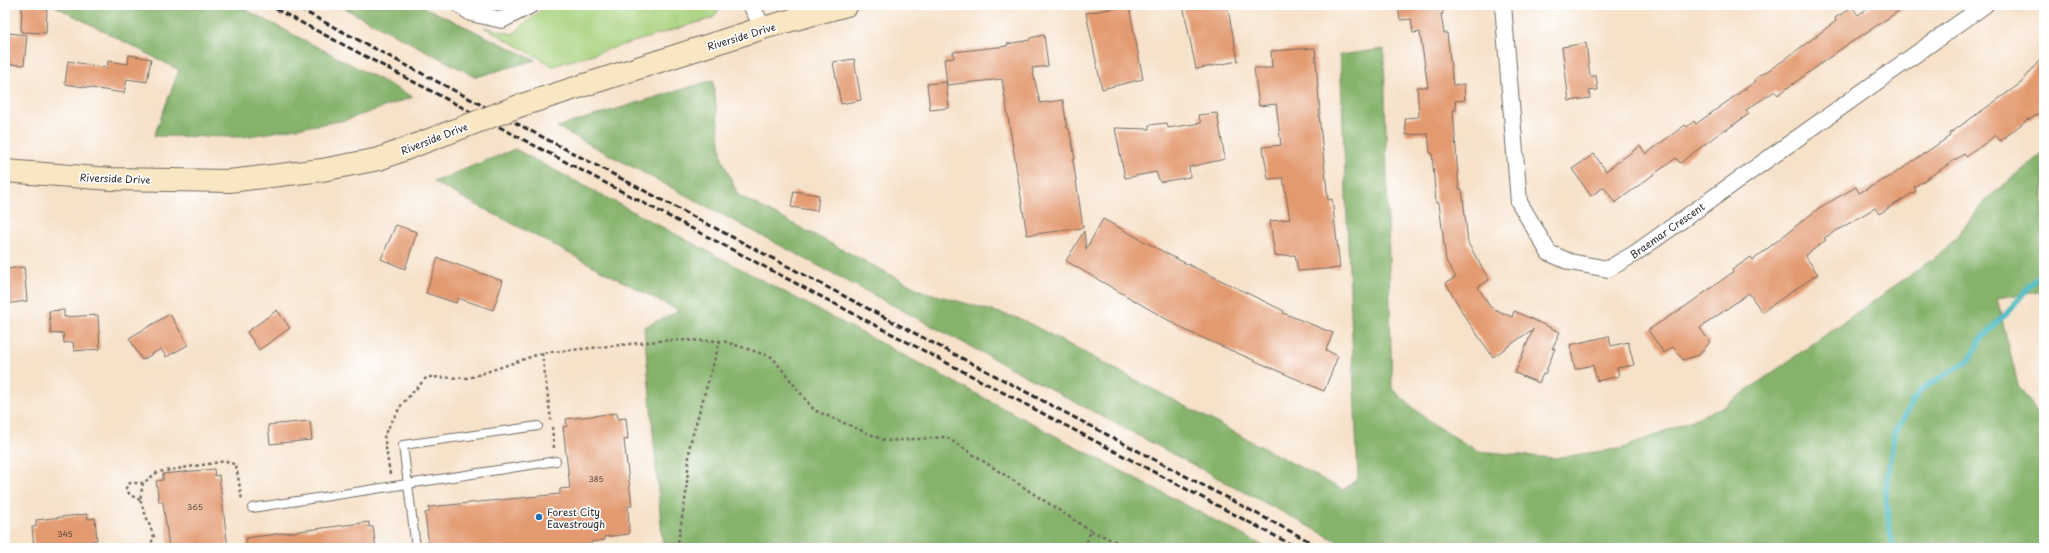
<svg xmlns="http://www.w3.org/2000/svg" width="2049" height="553" viewBox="0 0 2049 553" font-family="'Playpen Sans',sans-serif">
	<rect width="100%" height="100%" fill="#fff"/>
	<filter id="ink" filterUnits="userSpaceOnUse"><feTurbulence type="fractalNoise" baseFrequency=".025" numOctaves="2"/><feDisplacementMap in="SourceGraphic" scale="8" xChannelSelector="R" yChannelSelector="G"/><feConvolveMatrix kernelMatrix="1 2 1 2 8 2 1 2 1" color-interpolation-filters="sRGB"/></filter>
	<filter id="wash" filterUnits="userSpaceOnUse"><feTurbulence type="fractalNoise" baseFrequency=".012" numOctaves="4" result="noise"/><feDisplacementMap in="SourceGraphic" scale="16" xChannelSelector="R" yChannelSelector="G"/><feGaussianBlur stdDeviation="0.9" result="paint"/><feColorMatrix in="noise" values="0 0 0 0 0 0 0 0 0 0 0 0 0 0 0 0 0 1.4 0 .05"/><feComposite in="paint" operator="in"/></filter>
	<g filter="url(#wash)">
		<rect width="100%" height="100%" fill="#f6e1c9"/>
		<path fill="#a8d17d" stroke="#6a7e54" d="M 544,5 L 722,5 L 713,18 L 553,66 L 484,27 L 513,34 L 541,10 Z"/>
		<path fill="#86b36c" stroke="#586f4c" d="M 53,5 L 237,5 L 413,97 L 346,120 L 243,137 L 154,136 L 179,70 Z
			M 338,5 L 420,5 L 535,60 L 476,77 Z
			M 1384,49 L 1392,389 L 1431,423 L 1478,451 L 1553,458 L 1624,448 L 1725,406 L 1944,251 L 1990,196 L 2044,152 L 2044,291 L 1997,298 L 2018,385 L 2044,421 L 2044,548 L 1350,548 L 557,127 L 713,80 L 722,159 L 738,195 L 922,291 L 1021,319 L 1343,490 L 1358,479 L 1340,55 Z
			M 515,149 L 1267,548 L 663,548 L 644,327 L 679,311 L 433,182 Z"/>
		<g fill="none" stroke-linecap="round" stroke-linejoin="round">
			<path stroke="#4cbac2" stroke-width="5.5" d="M 1893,548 L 1885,495 L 1894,434 L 1919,391 L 1969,360 L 1980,340 L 2013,306 L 2044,269"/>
		</g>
		<g id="blocks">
			<path fill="#e39a70" d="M 22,5 L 47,5 L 46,33 L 21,32 Z
				M 1183,5 L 1227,5 L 1238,61 L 1196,69 Z
				M 1398,5 L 1442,5 L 1443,14 L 1441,14 L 1444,33 L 1447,33 L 1453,85 L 1464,84 L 1465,100 L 1455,101 L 1456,110 L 1453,110 L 1459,189 L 1462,189 L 1468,243 L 1489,280 L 1478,287 L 1490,307 L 1512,317 L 1514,311 L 1560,332 L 1552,349 L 1555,348 L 1545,374 L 1543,374 L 1539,383 L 1515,373 L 1533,329 L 1493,357 L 1465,317 L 1446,283 L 1456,277 L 1446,261 L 1439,203 L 1436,203 L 1432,153 L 1430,153 L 1428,134 L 1406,135 L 1405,118 L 1419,117 L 1417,87 L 1428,87 L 1420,32 L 1413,33 L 1411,19 L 1400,20 Z
				M 1873,5 L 1908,5 L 1838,51 L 1778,95 L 1775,91 L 1746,110 L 1749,114 L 1726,130 L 1725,129 L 1680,163 L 1676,158 L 1615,203 L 1604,187 L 1591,196 L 1572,169 L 1594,154 L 1606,171 L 1640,146 L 1646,154 L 1685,125 L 1687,127 L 1694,121 L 1696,124 L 1756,81 L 1755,79 L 1784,60 L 1836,21 L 1835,18 L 1852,7 L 1858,15 Z
				M 1129,6 L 1143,79 L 1102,89 L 1086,13 Z
				M 8,33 L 27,35 L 24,65 L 5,64 L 5,45 L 7,46 Z
				M 1044,35 L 1048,66 L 1032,68 L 1040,103 L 1063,100 L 1067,128 L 1069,128 L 1075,159 L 1073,160 L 1083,228 L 1027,235 L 1002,79 L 947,85 L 944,59 L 954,58 L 953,52 L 1007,46 L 1007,44 L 1030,40 L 1030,38 Z
				M 1586,43 L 1590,76 L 1596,76 L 1598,90 L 1589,91 L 1590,98 L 1569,101 L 1562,47 Z
				M 1315,48 L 1320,114 L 1319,115 L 1328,200 L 1332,199 L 1340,268 L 1298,271 L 1295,255 L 1275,256 L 1270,221 L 1290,219 L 1283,178 L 1268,179 L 1263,147 L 1281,145 L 1276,104 L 1259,106 L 1254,68 L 1272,68 L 1271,51 Z
				M 129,55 L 151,59 L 147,82 L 127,79 L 124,93 L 65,84 L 68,61 L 107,68 L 108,61 L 128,64 Z
				M 2044,55 L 2044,110 L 2029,120 L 2028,119 L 2000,141 L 1996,135 L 1966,157 L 1964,154 L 1914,187 L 1916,191 L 1879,214 L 1875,208 L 1824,238 L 1826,240 L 1805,256 L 1818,274 L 1762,312 L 1749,293 L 1700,328 L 1710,342 L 1699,355 L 1683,360 L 1673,347 L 1664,353 L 1648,330 L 1686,306 L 1733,272 L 1732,270 L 1751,257 L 1753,260 L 1819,208 L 1856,187 L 1859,193 L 1891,176 L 1950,136 L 1949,134 L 2021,83 Z
				M 854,59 L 861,100 L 841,104 L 833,62 Z
				M 946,82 L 949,108 L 930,110 L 927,84 Z
				M 1217,113 L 1225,159 L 1189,167 L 1190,177 L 1160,182 L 1156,172 L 1125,178 L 1115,128 L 1149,129 L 1149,125 L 1167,123 L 1168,128 L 1201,123 L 1198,115 Z
				M 794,191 L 819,195 L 817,211 L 791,207 Z
				M 1103,219 L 1175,258 L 1284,311 L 1283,313 L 1333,333 L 1326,350 L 1338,356 L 1324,391 L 1187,331 L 1066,261 L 1084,231 L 1086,249 Z
				M 396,225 L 417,232 L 405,269 L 381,259 Z
				M 438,258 L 503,281 L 493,310 L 458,298 L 456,303 L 426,293 Z
				M 24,267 L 27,301 L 5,304 L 5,269 Z
				M 64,310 L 64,317 L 98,315 L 100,349 L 74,351 L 73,342 L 64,343 L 63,333 L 51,334 L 49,311 Z
				M 277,310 L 290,328 L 259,350 L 247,332 Z
				M 170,314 L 188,345 L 166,357 L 161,349 L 142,360 L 129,338 Z
				M 1609,336 L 1611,346 L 1628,342 L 1634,365 L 1617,368 L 1619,376 L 1597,381 L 1593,365 L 1575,369 L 1570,345 Z
				M 617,413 L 618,419 L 626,418 L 628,439 L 624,440 L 632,506 L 628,506 L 629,534 L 604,537 L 605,540 L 591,542 L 591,548 L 429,548 L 425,513 L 429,512 L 429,507 L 560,494 L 560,489 L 570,488 L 563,427 L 567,426 L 566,419 Z
				M 310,421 L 312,440 L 270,444 L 268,425 Z
				M 214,469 L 215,476 L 219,475 L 228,548 L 169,548 L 163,502 L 159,502 L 156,481 L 163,480 L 163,474 Z
				M 87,514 L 88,519 L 95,518 L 97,540 L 90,541 L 91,548 L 34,548 L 32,527 L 36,527 L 36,520 Z
				M 369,522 L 369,527 L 373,527 L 376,548 L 247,548 L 246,538 Z"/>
		</g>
	</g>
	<g filter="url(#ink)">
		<use href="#blocks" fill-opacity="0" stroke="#726b62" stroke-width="1"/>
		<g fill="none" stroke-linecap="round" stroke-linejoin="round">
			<g stroke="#726b62" stroke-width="10">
				<path id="service" d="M 252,508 L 556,461
					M 416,548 L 403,445 L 538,426"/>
			</g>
			<g stroke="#726b62" stroke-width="18">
				<path id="minor" d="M 460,5 L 471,13 L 502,20 L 531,5
					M 751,5 L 763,28
					M 1503,5 L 1519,202 L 1549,253 L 1570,262 L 1608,269 L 1634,254 L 1985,5"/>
			</g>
			<g stroke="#726b62" stroke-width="24">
				<path id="secondary" d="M 519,106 L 763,28 L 847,5
					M 5,171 L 111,179 L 229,181 L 322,170 L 379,159"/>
			</g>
			<path stroke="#726b62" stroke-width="2.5" stroke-dasharray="3 3" stroke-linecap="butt" d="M 542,353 L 551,420
				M 552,427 L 554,448
				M 390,474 L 384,435 L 402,404 L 427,377 L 469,378 L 542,353 L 669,340 L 723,341 L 772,357 L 814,410 L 886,441 L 946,437 L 1091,531 L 1084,548
				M 140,500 L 130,495 L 126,488 L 130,483 L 143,483
				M 1091,531 L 1131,548
				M 149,548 L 154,537 L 140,500 L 143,483 L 158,472 L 226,461 L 236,465 L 242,500
				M 677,548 L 686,494 L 690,444 L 720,341"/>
			<use href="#service" stroke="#fff" stroke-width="8"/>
			<use href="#minor" stroke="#fff" stroke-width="16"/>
			<use href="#secondary" stroke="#f9e7c3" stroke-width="22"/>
			<path stroke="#2b2b2b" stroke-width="3" stroke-dasharray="6 3" stroke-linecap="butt" d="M 268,5 L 1298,548
				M 292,5 L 1322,548"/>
			<g stroke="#726b62" stroke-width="24" stroke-linecap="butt">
				<path id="secondary-bridge" d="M 379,159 L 519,106"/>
			</g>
			<use href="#secondary-bridge" stroke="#f9e7c3" stroke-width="22"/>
		</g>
	</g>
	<circle fill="#1f6fb2" stroke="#fff" stroke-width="1.5" cx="539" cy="517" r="4"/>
	<g text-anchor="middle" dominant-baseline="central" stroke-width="3.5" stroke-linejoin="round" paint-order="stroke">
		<g font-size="8" fill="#59473c">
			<text x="596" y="479">385</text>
			<text x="195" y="507">365</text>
			<text x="65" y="534">345</text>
		</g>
		<g font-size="10" fill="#2b2b2b" stroke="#fff">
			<text transform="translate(741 36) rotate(-17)">Riverside Drive</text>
			<text transform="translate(434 138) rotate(-21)">Riverside Drive</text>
			<text transform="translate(115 178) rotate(2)">Riverside Drive</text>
			<text transform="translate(1667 230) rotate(-35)">Braemar Crescent</text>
		</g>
		<g font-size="10" fill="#2b2b2b" stroke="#fff" text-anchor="start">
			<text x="547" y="511">Forest City<tspan x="547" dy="12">Eavestrough</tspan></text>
		</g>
	</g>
	<rect width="2049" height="553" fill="none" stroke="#fff" stroke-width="20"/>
</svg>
